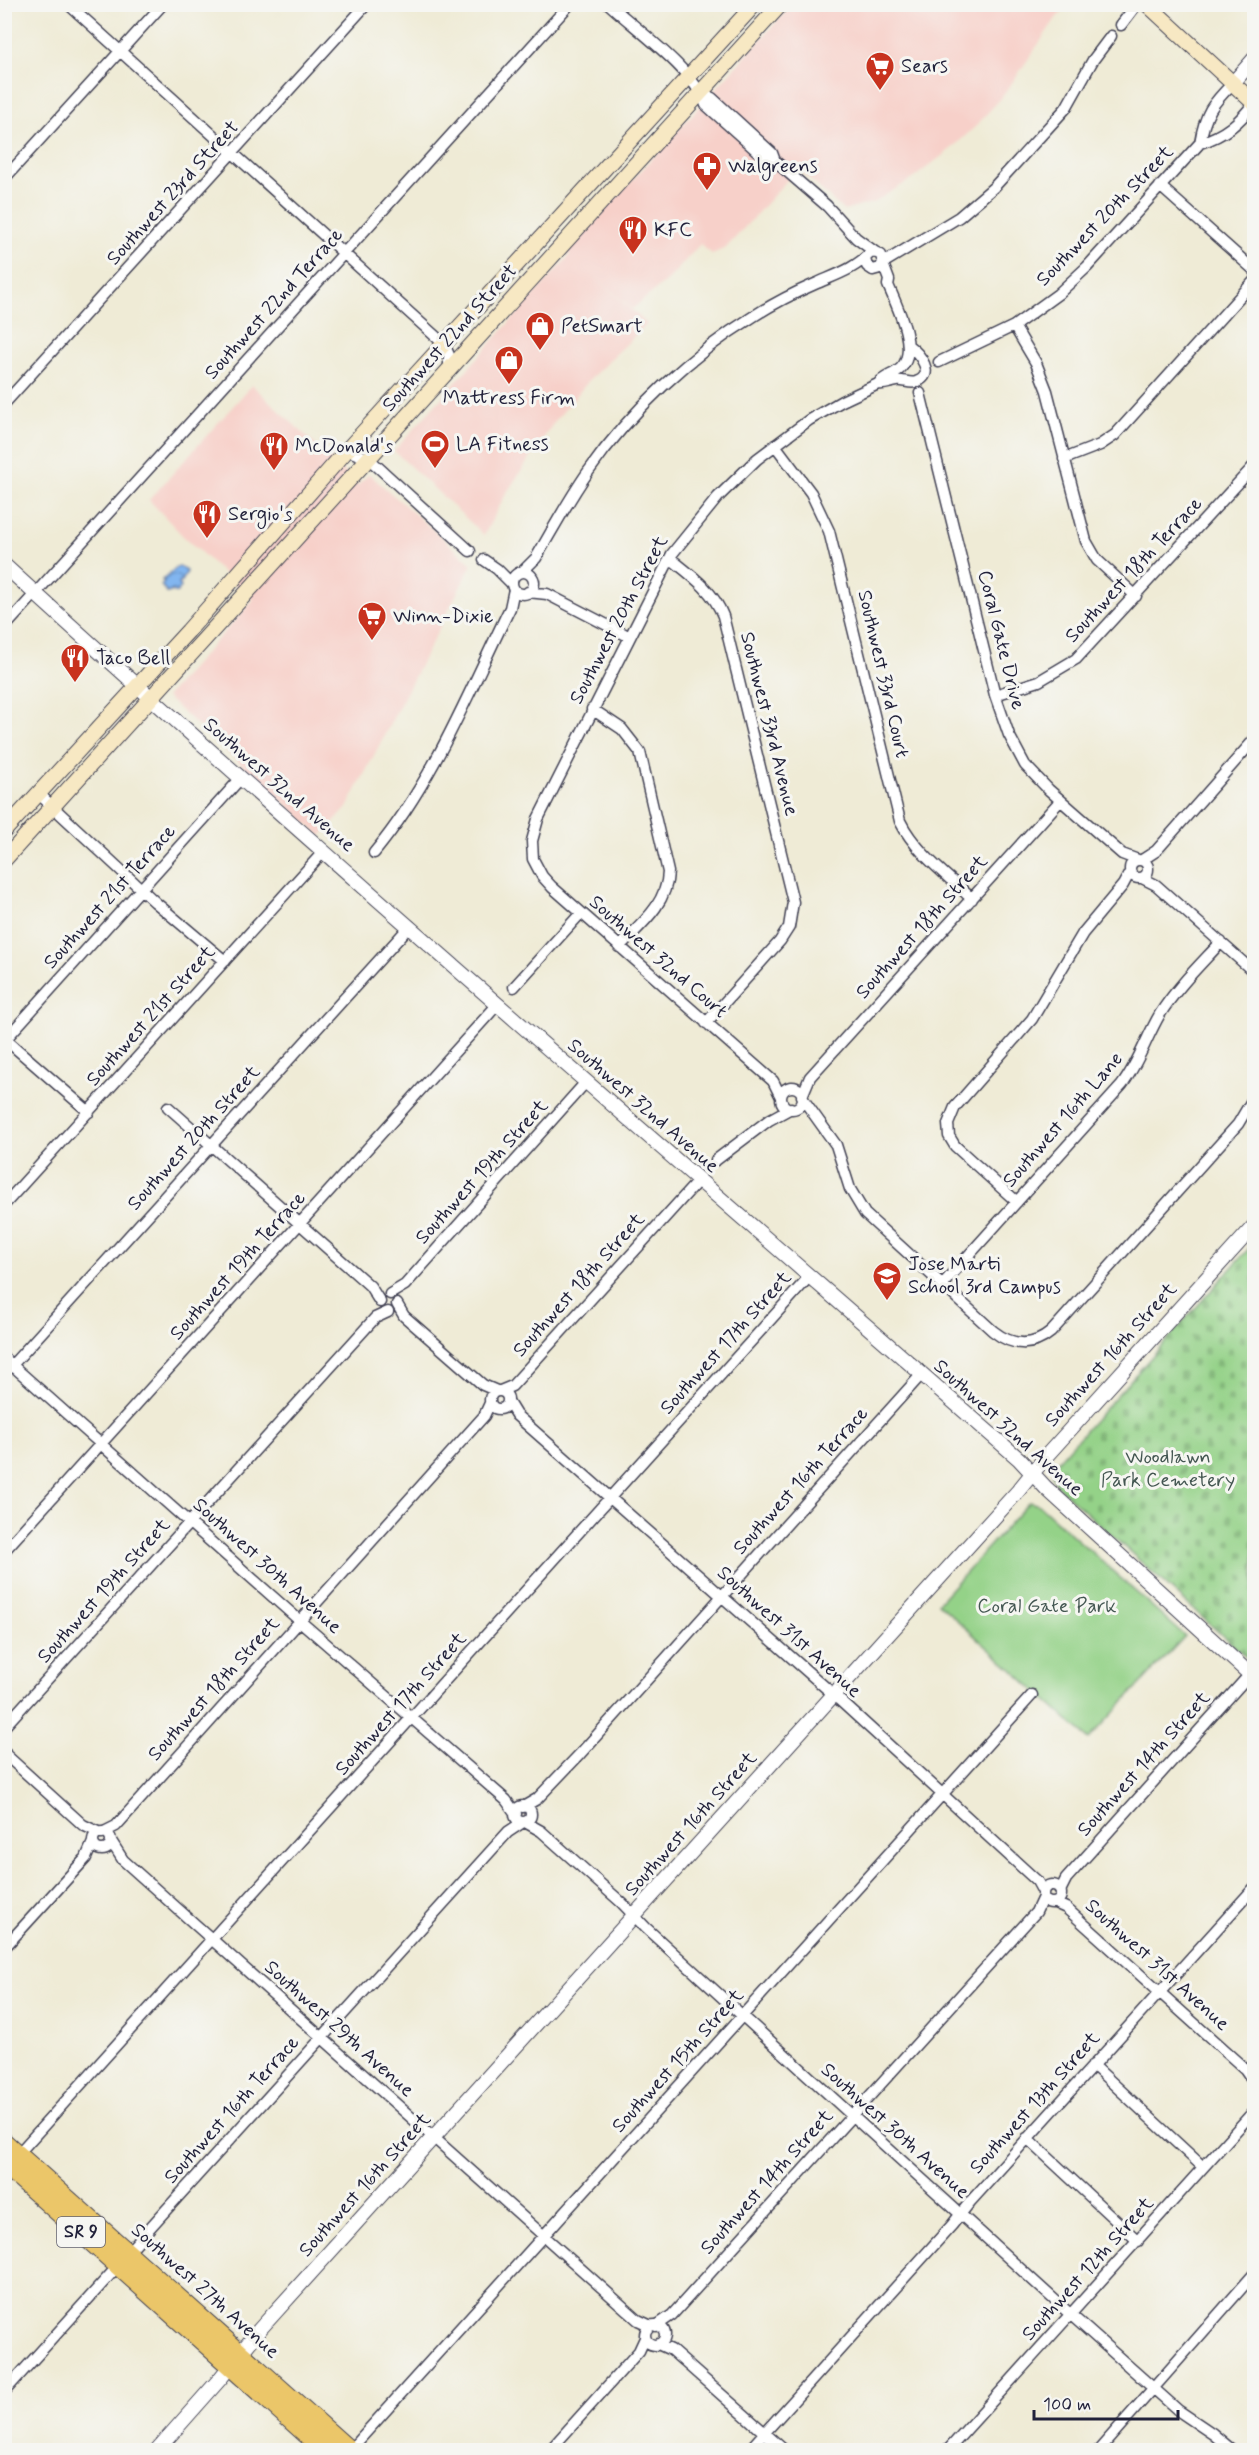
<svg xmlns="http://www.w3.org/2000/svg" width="1259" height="2455" viewBox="0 0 1259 2455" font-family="Mynerve,sans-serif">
	<defs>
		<pattern id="cemetery-stones" width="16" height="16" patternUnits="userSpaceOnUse" patternTransform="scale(1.5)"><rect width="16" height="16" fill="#94d288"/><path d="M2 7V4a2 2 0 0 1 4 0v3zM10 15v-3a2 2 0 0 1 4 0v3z" fill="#7fb476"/></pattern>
		<pattern id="water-waves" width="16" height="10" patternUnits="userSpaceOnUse" patternTransform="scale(1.5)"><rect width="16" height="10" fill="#82b6f0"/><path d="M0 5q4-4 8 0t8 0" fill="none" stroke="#6a94c4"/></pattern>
	</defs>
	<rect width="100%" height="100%" fill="#f6f6f2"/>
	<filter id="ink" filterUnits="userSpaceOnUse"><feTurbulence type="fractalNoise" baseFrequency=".0167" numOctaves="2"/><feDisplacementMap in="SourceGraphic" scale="12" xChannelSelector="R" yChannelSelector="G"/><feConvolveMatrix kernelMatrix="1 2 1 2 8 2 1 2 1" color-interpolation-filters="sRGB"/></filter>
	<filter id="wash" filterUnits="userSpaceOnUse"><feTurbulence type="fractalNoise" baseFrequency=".008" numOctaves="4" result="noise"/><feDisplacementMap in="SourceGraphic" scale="24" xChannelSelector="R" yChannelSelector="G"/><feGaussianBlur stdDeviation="1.35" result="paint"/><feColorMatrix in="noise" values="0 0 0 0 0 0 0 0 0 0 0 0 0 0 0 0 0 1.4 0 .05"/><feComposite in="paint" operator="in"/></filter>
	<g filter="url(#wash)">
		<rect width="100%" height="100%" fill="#efebd6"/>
		<path fill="#f7d0c9" d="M 792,5 L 1069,5 L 1057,17 L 1005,93 L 977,125 L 951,149 L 912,179 L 874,202 L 844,211 L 798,168 L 726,248 L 712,254 L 700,244 L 669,279 L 632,309 L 591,273 L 647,324 L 592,377 L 555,421 L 507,492 L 484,535 L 394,451 L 570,255 L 567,252 Z
			M 252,385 L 358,485 L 369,474 L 472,564 L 347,808 L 321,836 L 166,697 L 253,600 L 183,536 L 149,500 Z"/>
		<path fill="url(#cemetery-stones)" stroke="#5b7a62" stroke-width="1.5" d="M 1254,1243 L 1254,1664 L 1058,1487 L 1052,1476 L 1055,1464 Z"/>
		<path fill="#94d288" stroke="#5b7a62" stroke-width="1.5" d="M 1029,1502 L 1039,1505 L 1185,1636 L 1089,1739 L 938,1603 Z"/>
		<path fill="url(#water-waves)" stroke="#526c96" stroke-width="1.5" d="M 177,567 L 181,567 L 187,572 L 179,584 L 181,587 L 176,593 L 173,591 L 167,593 L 161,585 L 164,582 L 162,580 Z"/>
	</g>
	<g filter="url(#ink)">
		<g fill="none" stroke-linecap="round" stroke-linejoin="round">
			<g stroke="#414052" stroke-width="13">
				<path id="minor" d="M 68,4 L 444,344 L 449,355 L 449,370
					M 609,4 C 638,31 693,69 706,105 L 766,159 L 775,161
					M 1121,25 L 1137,4
					M 702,93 L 712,98 L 772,153 L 775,161 L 827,206 L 856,238 L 875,252
					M 1200,143 C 1205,113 1212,104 1233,83
					M 4,179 L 163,4
					M 1160,186 L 1254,270
					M 883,263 L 959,217 L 994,187 L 1066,108 L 1093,60 L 1111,36
					M 1014,326 L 1036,363 L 1047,391 L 1086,541 L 1097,560 L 1136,596
					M 939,362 L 1014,326 L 1058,294 L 1087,267 L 1200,143 C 1225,135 1239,123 1254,103
					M 879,384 C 886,385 890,382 897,381 C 904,380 909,384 916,382 C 937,375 919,353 909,346
					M 920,393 L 995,695 L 1009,735 L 1025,765 L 1049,790 L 1122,854 L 1138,860
					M 4,404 L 367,4
					M 775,445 L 811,493 L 829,531 L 900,821 C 916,853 947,875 972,899
					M 347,450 L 369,459 L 378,467 L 470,551
					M 1064,459 L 1100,445 L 1115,435 L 1254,281
					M 670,558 C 691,575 713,590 723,616 L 793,902 L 789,927 L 780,941 L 706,1023
					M 484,560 L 497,569 L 512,584
					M 523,571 L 536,558 C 553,529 569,499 588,472 C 631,410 691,355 754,316 C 773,304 794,293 815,284 C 835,275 855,269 870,253 L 875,252 L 881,255 L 883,263 L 880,268 L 873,270 L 867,266 L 865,259
					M512 583a11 11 0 1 1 22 0a11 11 0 1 1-22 0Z
					M 528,592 L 547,594 L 630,637
					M 4,628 L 570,4
					M 995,695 L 1039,681 L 1076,659 L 1254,466
					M 592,709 L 622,729 L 640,752 L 668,872 C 667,905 640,925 619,947
					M 39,794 L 155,902 L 225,961
					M 374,853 C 434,781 469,691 510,608 L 514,589
					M1130 869a9 9 0 1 1 18 0a9 9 0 1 1-18 0Z
					M 1142,860 L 1156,851 L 1254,740
					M 1142,878 L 1156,885 L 1254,972
					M 514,987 L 581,913
					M 4,1038 L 89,1112
					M 4,1041 L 241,778
					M781 1098a11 11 0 1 1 22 0a11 11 0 1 1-22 0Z
					M 802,1096 L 810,1077 L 1060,801
					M 781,1097 L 773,1081 L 552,887 L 542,876 L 533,859 L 532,841 L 538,819 L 672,554 L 718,497 L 757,459 L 809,420 L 842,401 L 878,384 C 884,376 894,375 901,368 C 919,350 897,306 888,285 L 889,280 L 883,264
					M 803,1099 L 836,1145 L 850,1189 L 865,1214 L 993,1331 C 1012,1346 1032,1348 1051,1332 L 1238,1124 L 1254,1097
					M 168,1107 L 370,1286 L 380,1302
					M 716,1160 L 769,1120 L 791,1108
					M 1017,1202 L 955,1146 L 949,1136 L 948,1124 L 955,1107 L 1032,1019 L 1083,933 L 1123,885 L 1130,872
					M 4,1205 L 324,851
					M 942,1285 L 1122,1085 C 1139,1062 1146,1038 1160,1014 C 1177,987 1200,965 1221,942
					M 390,1294 L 405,1285 L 586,1082
					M 397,1304 L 404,1316 L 483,1385 L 497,1391
					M 4,1358 L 300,1621 L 506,1800 L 516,1814
					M 4,1374 L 410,926
					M 500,1391 L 512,1386 L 698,1181
					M490 1400a9 9 0 1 1 18 0a9 9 0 1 1-18 0Z
					M 508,1402 L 516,1415 L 834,1695 L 1037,1881 L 1043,1892
					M 4,1551 L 498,1004
					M 4,1727 L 375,1318 L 388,1312
					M 4,1751 L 6,1755 L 83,1825 L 100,1833
					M515 1814a8 8 0 1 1 16 0a8 8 0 1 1-16 0Z
					M 523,1807 L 537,1799 L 580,1754 L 921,1375
					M 525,1822 L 541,1831 L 622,1903 L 646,1928 L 1070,2314 L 1179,2411 L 1213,2434 L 1232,2450
					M93 1841a9 9 0 1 1 18 0a9 9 0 1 1-18 0Z
					M 102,1833 L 116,1826 L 484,1416 L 490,1403
					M 111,1841 L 123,1860 L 638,2320 L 651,2326
					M1043 1894a9 9 0 1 1 18 0a9 9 0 1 1-18 0Z
					M 1060,1891 L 1066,1879 L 1250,1674
					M 1055,1903 L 1066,1908 L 1245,2069 L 1254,2082
					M 4,1948 L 86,1858 L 93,1842
					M 1093,2065 L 1203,2167
					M 1027,2138 L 1138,2241
					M 18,2154 L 809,1277
					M 128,2252 L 508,1832 L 523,1822
					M645 2335a10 10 0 1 1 20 0a10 10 0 1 1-20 0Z
					M 656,2326 L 672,2315 L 1036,1912 L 1043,1897
					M 658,2344 L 671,2350 L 784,2450
					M 4,2392 L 118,2266
					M 350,2450 L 1032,1695
					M 550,2450 L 639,2351 L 645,2338
					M 749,2450 L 952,2225 L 970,2202 L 1254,1888
					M 948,2450 L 1254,2111 L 1254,2107
					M 1099,2450 L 1254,2274"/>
			</g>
			<g stroke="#414052" stroke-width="16">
				<path id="tertiary" d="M 1233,83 L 1254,59
					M 4,565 C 337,869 680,1162 1019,1459 L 1046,1488 L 1254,1678
					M 157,2450 L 219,2380 L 260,2329 L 1018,1491 L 1048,1454 L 1254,1226"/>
			</g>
			<g stroke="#414052" stroke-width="17">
				<path id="secondary" d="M 1147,4 L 1254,103
					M 4,831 L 188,631 L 347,450 L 755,4
					M 4,860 L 781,4"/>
			</g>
			<g stroke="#414052" stroke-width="20">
				<path id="trunk" d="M 4,2142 L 349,2450
					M 4,2164 L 324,2450"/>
			</g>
			<use href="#minor" stroke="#fff" stroke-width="10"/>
			<use href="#tertiary" stroke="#fff" stroke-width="14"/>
			<use href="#secondary" stroke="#f7e8c3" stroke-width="15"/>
			<use href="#trunk" stroke="#ebc669" stroke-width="18"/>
		</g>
	</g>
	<defs>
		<g id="supermarket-pin" transform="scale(1.5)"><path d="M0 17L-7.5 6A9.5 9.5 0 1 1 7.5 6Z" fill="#c8321e" stroke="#f6f6f2"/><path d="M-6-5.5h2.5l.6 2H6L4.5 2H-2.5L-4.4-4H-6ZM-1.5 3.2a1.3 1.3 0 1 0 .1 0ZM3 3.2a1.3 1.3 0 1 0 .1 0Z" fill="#fff"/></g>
		<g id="pharmacy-pin" transform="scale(1.5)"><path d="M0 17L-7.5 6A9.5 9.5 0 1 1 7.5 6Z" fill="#c8321e" stroke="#f6f6f2"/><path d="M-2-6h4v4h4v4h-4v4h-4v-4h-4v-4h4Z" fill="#fff"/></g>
		<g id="restaurant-pin" transform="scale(1.5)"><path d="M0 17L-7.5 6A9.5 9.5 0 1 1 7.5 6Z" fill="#c8321e" stroke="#f6f6f2"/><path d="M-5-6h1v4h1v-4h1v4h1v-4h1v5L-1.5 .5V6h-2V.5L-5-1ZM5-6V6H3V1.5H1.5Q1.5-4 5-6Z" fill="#fff"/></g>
		<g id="shop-pin" transform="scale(1.5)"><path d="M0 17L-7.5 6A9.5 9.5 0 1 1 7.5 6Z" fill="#c8321e" stroke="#f6f6f2"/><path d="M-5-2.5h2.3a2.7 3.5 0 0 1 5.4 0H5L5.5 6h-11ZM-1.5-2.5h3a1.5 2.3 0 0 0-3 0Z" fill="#fff"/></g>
		<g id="stadium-pin" transform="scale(1.5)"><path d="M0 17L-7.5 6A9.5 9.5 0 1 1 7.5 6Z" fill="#c8321e" stroke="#f6f6f2"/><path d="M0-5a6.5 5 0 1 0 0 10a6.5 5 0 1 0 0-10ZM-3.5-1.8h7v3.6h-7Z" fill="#fff"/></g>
		<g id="school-pin" transform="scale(1.5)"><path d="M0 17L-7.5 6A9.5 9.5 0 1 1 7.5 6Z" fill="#c8321e" stroke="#f6f6f2"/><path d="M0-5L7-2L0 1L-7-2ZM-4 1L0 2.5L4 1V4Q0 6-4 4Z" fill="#fff"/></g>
	</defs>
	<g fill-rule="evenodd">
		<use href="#supermarket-pin" x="880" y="66"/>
		<use href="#pharmacy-pin" x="707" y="166"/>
		<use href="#restaurant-pin" x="633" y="230"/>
		<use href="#shop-pin" x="540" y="326"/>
		<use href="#shop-pin" x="509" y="360"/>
		<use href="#stadium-pin" x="435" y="444"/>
		<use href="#restaurant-pin" x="274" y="446"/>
		<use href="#restaurant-pin" x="207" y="514"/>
		<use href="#supermarket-pin" x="372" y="616"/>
		<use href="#restaurant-pin" x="75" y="658"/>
		<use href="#school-pin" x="887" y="1276"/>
	</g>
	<g text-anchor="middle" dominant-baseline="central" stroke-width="6" stroke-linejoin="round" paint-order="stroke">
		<rect fill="#f6f6f2" stroke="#626272" stroke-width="1.5" x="57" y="2217" width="48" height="30" rx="4.5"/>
		<g font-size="18" font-weight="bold" fill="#22223b">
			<text x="81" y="2232">SR 9</text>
		</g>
		<g font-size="20" fill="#22223b" stroke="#f6f6f2" text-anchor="start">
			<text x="901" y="66">Sears</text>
			<text x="728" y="166">Walgreens</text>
			<text x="654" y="230">KFC</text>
			<text x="561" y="326">PetSmart</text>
			<text x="509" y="398" text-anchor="middle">Mattress Firm</text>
			<text x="456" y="444">LA Fitness</text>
			<text x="295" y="446">McDonald's</text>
			<text x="228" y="514">Sergio's</text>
			<text x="393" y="616">Winn-Dixie</text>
			<text x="96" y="658">Taco Bell</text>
			<text x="908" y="1264">Jose Marti<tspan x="908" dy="23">School 3rd Campus</tspan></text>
		</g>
		<g font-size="20" fill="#22223b" stroke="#f6f6f2">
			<text transform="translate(173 193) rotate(-48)">Southwest 23rd Street</text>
			<text transform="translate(1105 216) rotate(-46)">Southwest 20th Street</text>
			<text transform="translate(274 304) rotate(-48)">Southwest 22nd Terrace</text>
			<text transform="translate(450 338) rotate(-48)">Southwest 22nd Street</text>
			<text transform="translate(1134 570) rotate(-47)">Southwest 18th Terrace</text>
			<text transform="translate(619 620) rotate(-62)">Southwest 20th Street</text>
			<text transform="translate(1001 640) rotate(76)">Coral Gate Drive</text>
			<text transform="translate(883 674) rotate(77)">Southwest 33rd Court</text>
			<text transform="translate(769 724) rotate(76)">Southwest 33rd Avenue</text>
			<text transform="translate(279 785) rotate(41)">Southwest 32nd Avenue</text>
			<text transform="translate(110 897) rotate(-48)">Southwest 21st Terrace</text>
			<text transform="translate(922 927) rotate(-48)">Southwest 18th Street</text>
			<text transform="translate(658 957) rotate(41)">Southwest 32nd Court</text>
			<text transform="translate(151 1016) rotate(-48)">Southwest 21st Street</text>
			<text transform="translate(643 1106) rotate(41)">Southwest 32nd Avenue</text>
			<text transform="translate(1063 1120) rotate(-49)">Southwest 16th Lane</text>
			<text transform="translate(194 1138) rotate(-48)">Southwest 20th Street</text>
			<text transform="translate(482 1172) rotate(-48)">Southwest 19th Street</text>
			<text transform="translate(238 1266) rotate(-48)">Southwest 19th Terrace</text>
			<text transform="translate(579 1285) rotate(-48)">Southwest 18th Street</text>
			<text transform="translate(726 1343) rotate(-48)">Southwest 17th Street</text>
			<text transform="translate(1111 1355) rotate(-48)">Southwest 16th Street</text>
			<text transform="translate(1008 1428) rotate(42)">Southwest 32nd Avenue</text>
			<text transform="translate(801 1481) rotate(-48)">Southwest 16th Terrace</text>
			<text transform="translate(267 1566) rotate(42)">Southwest 30th Avenue</text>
			<text transform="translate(104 1591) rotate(-48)">Southwest 19th Street</text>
			<text transform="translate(789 1632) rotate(42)">Southwest 31st Avenue</text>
			<text transform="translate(214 1689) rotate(-48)">Southwest 18th Street</text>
			<text transform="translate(401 1704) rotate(-48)">Southwest 17th Street</text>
			<text transform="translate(1144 1764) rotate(-48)">Southwest 14th Street</text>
			<text transform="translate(691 1824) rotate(-48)">Southwest 16th Street</text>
			<text transform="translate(1157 1965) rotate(42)">Southwest 31st Avenue</text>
			<text transform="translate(339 2029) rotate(42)">Southwest 29th Avenue</text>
			<text transform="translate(678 2061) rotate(-48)">Southwest 15th Street</text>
			<text transform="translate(1035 2103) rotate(-48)">Southwest 13th Street</text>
			<text transform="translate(232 2110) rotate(-48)">Southwest 16th Terrace</text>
			<text transform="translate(895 2131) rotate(42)">Southwest 30th Avenue</text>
			<text transform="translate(767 2182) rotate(-48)">Southwest 14th Street</text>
			<text transform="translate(365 2185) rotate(-48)">Southwest 16th Street</text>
			<text transform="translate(1088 2269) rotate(-48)">Southwest 12th Street</text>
			<text transform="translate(205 2291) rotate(42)">Southwest 27th Avenue</text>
		</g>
		<g font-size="20" fill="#445752" stroke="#f6f6f2">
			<text x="1168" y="1457">Woodlawn<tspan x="1168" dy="23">Park Cemetery</tspan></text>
			<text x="1047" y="1606">Coral Gate Park</text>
		</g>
	</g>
	<rect width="1259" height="2455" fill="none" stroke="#f6f6f2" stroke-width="24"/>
	<path d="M1034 2410v9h144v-9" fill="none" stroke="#22223b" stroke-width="3"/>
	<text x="1043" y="2410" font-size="18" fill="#22223b" stroke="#f6f6f2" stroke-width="4.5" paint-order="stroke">100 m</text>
</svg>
